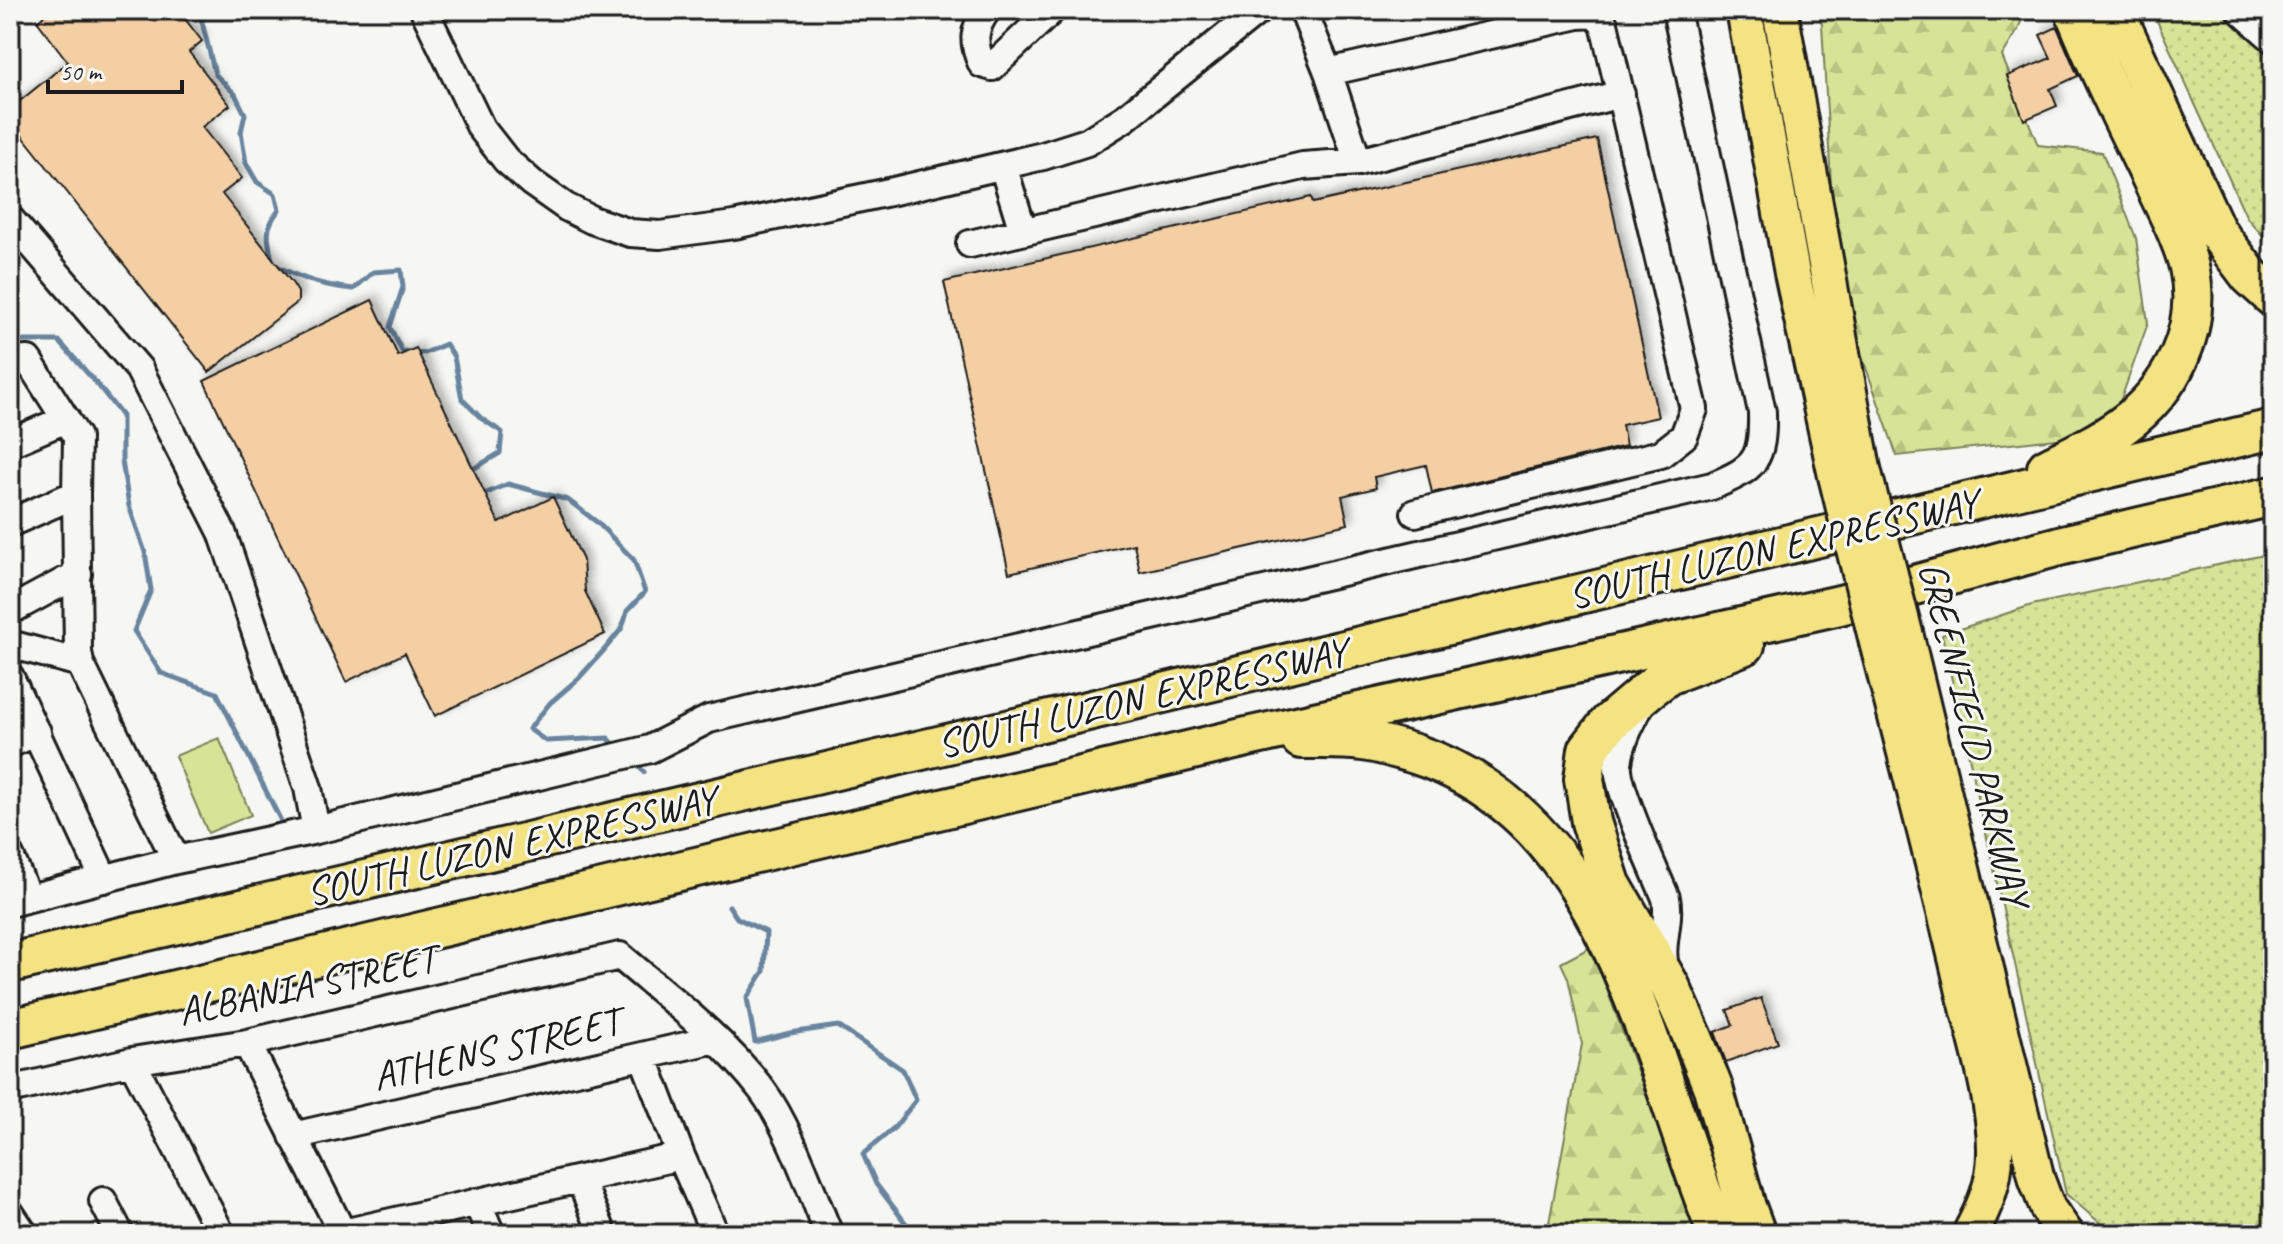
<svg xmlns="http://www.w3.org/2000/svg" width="2283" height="1244" viewBox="0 0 2283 1244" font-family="Caveat,sans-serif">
	<defs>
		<pattern id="grass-dots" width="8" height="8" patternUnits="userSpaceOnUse" patternTransform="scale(2)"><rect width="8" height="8" fill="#d7e396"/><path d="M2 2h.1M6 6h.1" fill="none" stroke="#b8c281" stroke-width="1.8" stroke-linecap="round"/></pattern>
		<pattern id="forest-firs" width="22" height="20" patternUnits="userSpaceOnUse" patternTransform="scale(2)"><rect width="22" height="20" fill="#d7e396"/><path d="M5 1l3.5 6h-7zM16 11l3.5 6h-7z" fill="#b8c281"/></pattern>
		<filter id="shadow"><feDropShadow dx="5" dy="-5" stdDeviation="4" flood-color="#0004"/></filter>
	</defs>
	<rect width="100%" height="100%" fill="#f6f6f2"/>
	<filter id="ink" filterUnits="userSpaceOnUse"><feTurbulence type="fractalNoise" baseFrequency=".0125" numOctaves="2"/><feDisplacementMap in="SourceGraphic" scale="16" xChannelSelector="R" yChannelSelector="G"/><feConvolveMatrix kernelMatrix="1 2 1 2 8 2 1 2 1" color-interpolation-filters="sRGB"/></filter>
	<g filter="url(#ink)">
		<path fill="url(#grass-dots)" stroke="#7a8059" stroke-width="2" d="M 2152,10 L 2273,10 L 2273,247 L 2247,218 Z
			M 2273,553 L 2273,1234 L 2113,1234 L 2066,1194 L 1942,635 L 2032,605 Z"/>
		<path fill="url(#forest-firs)" stroke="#7a8059" stroke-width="2" d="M 1818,10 L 2025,10 L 2018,30 L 2002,56 L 2038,145 L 2102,152 L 2136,238 L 2148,323 L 2120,402 L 2085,436 L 1897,456 L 1851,325 L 1834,237 L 1822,24 Z
			M 1591,947 L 1696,1229 L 1687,1230 L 1688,1234 L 1547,1234 L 1582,1044 L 1568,978 L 1561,963 Z"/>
		<path fill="#d7e396" stroke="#7a8059" stroke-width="2" d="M 219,738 L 251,815 L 208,833 L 175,756 Z"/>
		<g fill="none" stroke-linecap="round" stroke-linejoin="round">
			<path stroke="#68849f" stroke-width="5" d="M 199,10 L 215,74 L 235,94 L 245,114 L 241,132 L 246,163 L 257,182 L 275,194 L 279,210 C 263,229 268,241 273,264 C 301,279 322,286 354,289 L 373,272 L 401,270 L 403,287 L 390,327 L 402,351 L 425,353 L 446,344 L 454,357 L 462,399 L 482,419 L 502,432 L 500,453 L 468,472
				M 10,343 L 21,341 L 59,341 L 98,385 L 122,416 L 122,461 L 129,506 L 145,552 L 151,590 L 134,631 L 161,673 L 217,693 L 284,827
				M 482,495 L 508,484 L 568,500 L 598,523 L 634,560 L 645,592 L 627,611 L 622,628 L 605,649 L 579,678 L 550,703 L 529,729 L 546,741 L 608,738 L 617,747
				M 634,761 L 644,772
				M 729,906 L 737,918 L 766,932 L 764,971 L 747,998 L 755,1042 L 790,1033 L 838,1026 L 903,1070 L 916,1100 L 895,1127 L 863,1154 L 876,1184 L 907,1225 L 908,1234"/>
		</g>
		<path fill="#f4cfa4" stroke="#1c1c1c" stroke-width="2" filter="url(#shadow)" d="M 51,10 L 178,10 L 202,41 L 189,52 L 230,105 L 202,127 L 242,178 L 222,194 L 293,284 L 298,292 L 298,302 L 209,372 L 10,120 L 10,109 L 68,62 L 37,21 Z
			M 2057,27 L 2078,76 L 2050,89 L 2057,106 L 2024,120 L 2007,76 L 2051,58 L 2040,35 Z
			M 1597,139 L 1658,417 L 1622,425 L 1626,446 L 1432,493 L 1426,465 L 1374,477 L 1376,488 L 1342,496 L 1348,524 L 1140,572 L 1134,544 L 1009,573 L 944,282 L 1311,197 L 1313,203 Z
			M 372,300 L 398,356 L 416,348 L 499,523 L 553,497 L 583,560 L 585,591 L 605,634 L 435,716 L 405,653 L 346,682 L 204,381 Z
			M 1761,998 L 1778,1043 L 1726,1062 L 1715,1032 L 1733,1025 L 1727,1010 Z"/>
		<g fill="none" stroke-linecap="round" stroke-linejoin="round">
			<g stroke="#1c1c1c" stroke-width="32">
				<path id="minor" d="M 424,10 L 481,128 L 506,160 L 532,183 L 566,207 L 592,220 L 630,233 L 660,235 L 734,225 L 894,191 L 1043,156 L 1087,142 L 1125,118 L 1259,10
					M 987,10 C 973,29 972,42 982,64 L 992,67 L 1052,10
					M 1303,10 L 1328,72 L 1358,162
					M 2240,10 L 2273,39
					M 1328,72 L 1578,15 L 1594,14 L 1604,24 L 1694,409 L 1684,436 L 1661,454 L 1415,513
					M 1003,166 L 1023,231
					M 10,219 L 139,369 L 222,532 L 308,788 L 316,830
					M 970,244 L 1303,166 L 1358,162 L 1621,94
					M 10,361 L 28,360 L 77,437 L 76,494 L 78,652 L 80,663 L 176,860
					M 10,443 L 66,419
					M 10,523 L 76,494
					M 15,608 L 78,574
					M 10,644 L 80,663
					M 10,677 L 104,879
					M 1643,700 C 1633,719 1620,742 1618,764 C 1616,788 1655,871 1666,898 C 1671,923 1658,946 1666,971
					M 10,744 L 37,732
					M 10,856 L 28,898
					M 10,903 L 176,860 L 316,830 L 650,749 L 709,719 L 1712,486 C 1756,468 1763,460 1762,412 L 1676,10
					M 247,1043 L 343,1234
					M 643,1056 L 681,1156 L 715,1234
					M 132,1061 L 221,1234
					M 10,1090 L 132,1061 L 247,1043 L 620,956 C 669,998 723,1039 762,1090 C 789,1126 811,1191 829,1234
					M 293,1136 L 716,1039
					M 580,1179 L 603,1234
					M 103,1201 L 120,1234
					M 477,1202 L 491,1234
					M 10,1213 L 24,1234
					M 343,1233 L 681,1156"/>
			</g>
			<g stroke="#1c1c1c" stroke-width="40">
				<path id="major" d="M 1744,10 L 1792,273 L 1836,476
					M 1780,10 L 1863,469
					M 1906,637 L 2037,1180 L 2048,1209 L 2066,1234
					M 1877,642 C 1906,758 1937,874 1964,992 C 1976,1040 1996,1105 1995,1153 C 1995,1183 1984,1208 1970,1234"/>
			</g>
			<g stroke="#1c1c1c" stroke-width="44">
				<path id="highway" d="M 2114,10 L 2216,231 L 2250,276 L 2273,297
					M 2047,468 C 2073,455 2099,443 2122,426 C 2172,390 2203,329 2189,267 C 2181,235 2164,206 2151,177 C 2124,122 2097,67 2074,10
					M 1745,645 L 1668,675 L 1648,690 L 1609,723 L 1588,750 L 1584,779 L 1591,822 L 1611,884 L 1670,986 L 1694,1040 L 1713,1088 L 1746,1207 L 1756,1234
					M 1301,739 C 1321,739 1342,738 1362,741 C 1380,743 1398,749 1415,754 C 1615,819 1648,1065 1718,1234
					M 10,963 L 1037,723 L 2273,429
					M 10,1029 L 1247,737 L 1840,605 L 2063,545 L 2273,496"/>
			</g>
			<use href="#minor" stroke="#f6f6f2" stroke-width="26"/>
			<use href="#major" stroke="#f4e382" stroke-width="34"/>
			<use href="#highway" stroke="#f4e382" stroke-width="38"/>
			<g stroke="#1c1c1c" stroke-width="40" stroke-linecap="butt">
				<path id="major-bridge" d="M 1863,469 L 1906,637
					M 1836,476 L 1877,642"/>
			</g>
			<use href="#major-bridge" stroke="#f4e382" stroke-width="34"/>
		</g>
	</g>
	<g text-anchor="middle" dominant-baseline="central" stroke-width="6" stroke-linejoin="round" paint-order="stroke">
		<g font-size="40" fill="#1c1c1c" stroke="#f6f6f2">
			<text transform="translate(1773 549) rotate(-13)">SOUTH LUZON EXPRESSWAY</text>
			<text transform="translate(1142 698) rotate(-13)">SOUTH LUZON EXPRESSWAY</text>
			<text transform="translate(1974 734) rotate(76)">GREENFIELD PARKWAY</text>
			<text transform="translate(511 846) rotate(-13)">SOUTH LUZON EXPRESSWAY</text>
			<text transform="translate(307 985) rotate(-12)">ALBANIA STREET</text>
			<text transform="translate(496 1049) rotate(-13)">ATHENS STREET</text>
		</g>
	</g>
	<rect width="2283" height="1244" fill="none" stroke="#f6f6f2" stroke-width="40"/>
	<rect x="20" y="20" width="2243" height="1204" fill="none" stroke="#1c1c1c" stroke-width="3" filter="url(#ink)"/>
	<path d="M48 80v12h134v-12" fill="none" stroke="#1c1c1c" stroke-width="4"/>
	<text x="60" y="80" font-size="24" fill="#1c1c1c" stroke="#f6f6f2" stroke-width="6" paint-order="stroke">50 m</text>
</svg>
